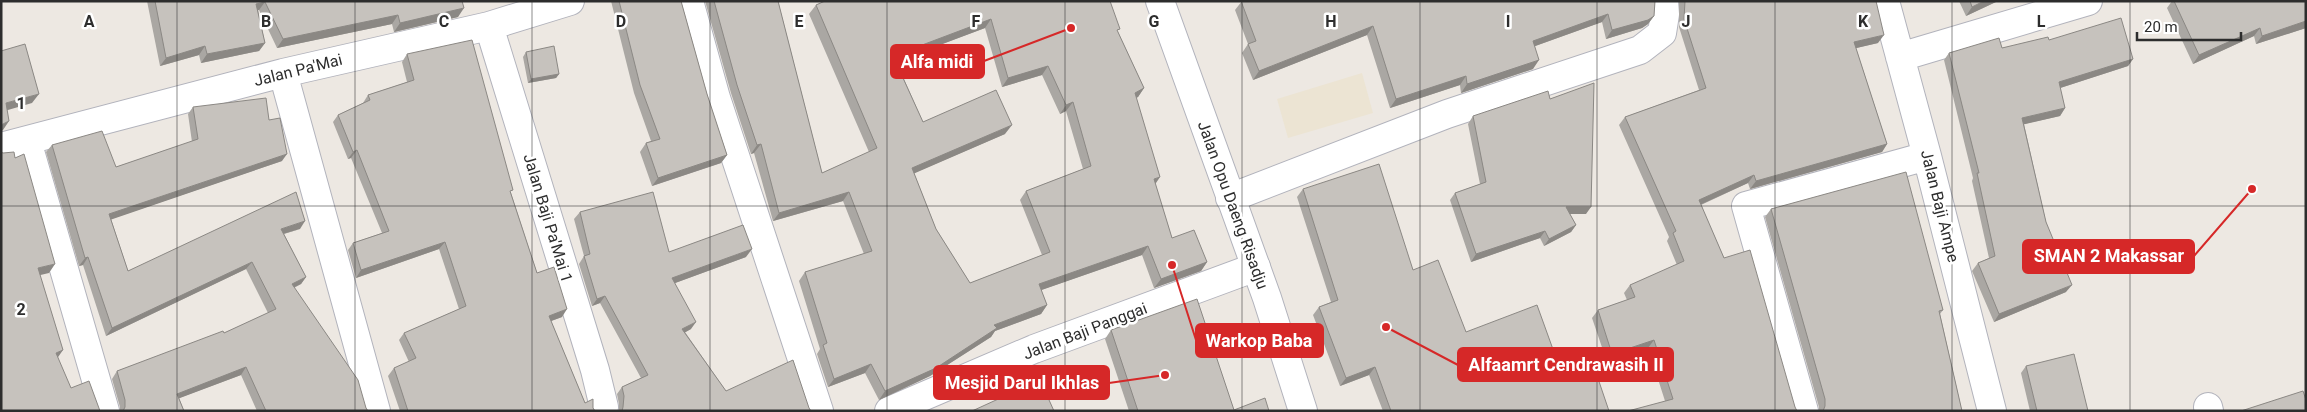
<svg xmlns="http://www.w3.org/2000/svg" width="2307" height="412" viewBox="0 0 2307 412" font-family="Roboto,sans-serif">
	<rect width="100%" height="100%" fill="#ede8e2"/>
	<path fill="#ece4d3" d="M 1362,73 L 1373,113 L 1288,138 L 1277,99 Z"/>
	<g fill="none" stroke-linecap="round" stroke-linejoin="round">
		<g stroke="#b2b3bc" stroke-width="30">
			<path id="minor" d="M 689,1 L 716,98 L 819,411
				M 1885,1 L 1927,156 L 1992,411
				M 489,26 L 595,370 L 604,407 L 603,411
				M 1900,57 L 2088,1
				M 283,73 L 376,411
				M 27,141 L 105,411
				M 1,147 L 283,73 L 489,26 L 570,1
				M 1230,198 L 1447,114 L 1640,50 L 1662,33 L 1665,14 L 1664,1
				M 2208,407 L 2209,411
				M 889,411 L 1034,349 L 1256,267
				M 1804,411 L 1746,206 L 1927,156"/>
		</g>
		<g stroke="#b2b3bc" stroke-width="30">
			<path id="secondary" d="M 1160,1 L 1267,298 L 1303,411"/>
		</g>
		<use href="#minor" stroke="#fff" stroke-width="28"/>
		<use href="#secondary" stroke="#fff" stroke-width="28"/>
	</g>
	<path fill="#aaa7a3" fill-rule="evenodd" d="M 147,1 L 462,1 L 458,17 L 394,32 L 392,24 L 277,48 L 259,10 L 258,10 L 265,43 L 259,51 L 201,63 L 199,55 L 160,66 Z
		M 611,1 L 681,1 L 707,94 L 727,155 L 721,163 L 652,186 L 640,152 L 646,143 L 651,141 L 634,93 Z
		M 705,1 L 778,1 L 822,173 L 869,152 L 809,14 L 816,5 L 825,1 L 1118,32 L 1144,88 L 1138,97 L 1136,98 L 1155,184 L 1172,238 L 1207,262 L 1201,271 L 1154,288 L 1142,255 L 1041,290 L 1047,305 L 1041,314 L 995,331 L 991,337 L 930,376 L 879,400 L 865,373 L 828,387 L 817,354 L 820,349 L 799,281 L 805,272 L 864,254 L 843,201 L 773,221 L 754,153 L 751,154 L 731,93 ZM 985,28 L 1002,87 L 1042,75 L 1060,114 L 1066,111 L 1083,169 L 1026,191 L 1020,200 L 1042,255 L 970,283 L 936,229 L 914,173 L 1005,134 L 923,122 L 896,61 Z
		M 1242,1 L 1655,1 L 1654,16 L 1648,24 L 1642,28 L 1606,39 L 1602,22 L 1535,46 L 1533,69 L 1461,93 L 1460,85 L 1390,108 L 1367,35 L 1253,80 L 1242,53 L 1248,44 L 1235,10 Z
		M 1679,1 L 1876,1 L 1878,43 L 1856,48 L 1887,144 L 1882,152 L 1750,189 L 1748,183 L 1701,205 L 1724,258 L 1795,407 L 1665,401 L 1648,348 L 1607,362 L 1592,318 L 1598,310 L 1627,300 L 1624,293 L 1630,285 L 1677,265 L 1667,241 L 1669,237 L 1619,125 L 1625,117 L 1699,90 L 1679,27 Z
		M 1959,1 L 1998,1 L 1966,16 Z
		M 2172,1 L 2306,1 L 2306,28 L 2256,44 L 2254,36 L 2193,64 L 2167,8 Z
		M 2049,40 L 2133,59 L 2128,66 L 2060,88 L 2065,108 L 2060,116 L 2024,124 L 2046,222 L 2066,292 L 1994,322 L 1972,271 L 1978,263 L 1989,258 L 1972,181 L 1973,178 L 1944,60 L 1949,53 L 2002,48 Z
		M 526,52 L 559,74 L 556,78 L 528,83 L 523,57 Z
		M 407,54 L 511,193 L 537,273 L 562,317 L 551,321 L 585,403 L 593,408 L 595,411 L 400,411 L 388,376 L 394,368 L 409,362 L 399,340 L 404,333 L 459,309 L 439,249 L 356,278 L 348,250 L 353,243 L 382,233 L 351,158 L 348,159 L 333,122 L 338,115 L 363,103 L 368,95 L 407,82 L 402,62 Z
		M 193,107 L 269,120 L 282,161 L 111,219 L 128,271 L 300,229 L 284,234 L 306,277 L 301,284 L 294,288 L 368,411 L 257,411 L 241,375 L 179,398 L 184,411 L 120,411 L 120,407 L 112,379 L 117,371 L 224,333 L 268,313 L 246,269 L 106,336 L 83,265 L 79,266 L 46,152 L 52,145 L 116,167 L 192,142 L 188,114 Z
		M 1473,116 L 1586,214 L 1570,214 L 1576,225 L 1571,232 L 1544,246 L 1540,238 L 1471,262 L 1450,200 L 1455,193 L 1480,184 L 1468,124 Z
		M 1303,189 L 1413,270 L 1466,332 L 1559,366 L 1609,411 L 1383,411 L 1369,375 L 1340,386 L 1313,315 L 1319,307 L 1331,302 L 1297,197 Z
		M 1771,209 L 1943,310 L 1940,314 L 1962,411 L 1819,411 L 1819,407 L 1765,217 Z
		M 580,212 L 669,252 L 746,257 L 675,283 L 691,329 L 685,332 L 726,391 L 809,408 L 811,411 L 619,411 L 619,404 L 617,394 L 622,387 L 641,378 L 600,303 L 592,306 L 579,264 L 584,256 L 574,219 Z
		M 1111,330 L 1234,410 L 1269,411 L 1129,411 L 1105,339 Z
		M 2026,366 L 2088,411 L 2030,411 L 2021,373 Z"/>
	<path fill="#8b8884" d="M 1984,1 L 1998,1 L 1966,16 L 1972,7 Z
		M 265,2 L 259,10 L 250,13 L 256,4 Z
		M 464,8 L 458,17 L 394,32 L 400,23 Z
		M 1608,14 L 1602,22 L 1527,49 L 1533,41 Z
		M 398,15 L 392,24 L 277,48 L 283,39 Z
		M 1654,16 L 1648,24 L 1642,28 L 1606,39 L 1612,30 Z
		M 991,19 L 985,28 L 887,65 L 893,56 Z
		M 2306,21 L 2306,28 L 2256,44 L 2262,36 Z
		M 1373,26 L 1367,35 L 1253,80 L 1259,71 Z
		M 2260,28 L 2254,36 L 2193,64 L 2199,55 Z
		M 1884,35 L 1878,43 L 1848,50 L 1854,42 Z
		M 265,43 L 259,51 L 201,63 L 207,54 Z
		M 205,46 L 199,55 L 160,66 L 166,58 Z
		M 2133,59 L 2128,66 L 2054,90 L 2059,82 Z
		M 1539,60 L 1533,69 L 1461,93 L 1467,84 Z
		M 1048,66 L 1042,75 L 1002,87 L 1008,78 Z
		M 559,74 L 556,78 L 528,83 L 531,79 Z
		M 1466,76 L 1460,85 L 1390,108 L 1396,99 Z
		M 1144,88 L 1138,97 L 1129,101 L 1135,93 Z
		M 39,94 L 32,103 L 1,112 L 6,103 Z
		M 1073,102 L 1066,111 L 1060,114 L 1066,105 Z
		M 2065,108 L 2060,116 L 2017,126 L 2022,118 Z
		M 9,121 L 3,130 L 1,131 L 1,125 Z
		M 1012,125 L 1005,134 L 906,177 L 912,168 Z
		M 761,144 L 754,153 L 751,154 L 757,145 Z
		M 1887,144 L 1882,152 L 1750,189 L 1756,181 Z
		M 357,150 L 351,158 L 348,159 L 353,152 Z
		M 287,154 L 282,161 L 104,222 L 109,214 Z
		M 727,155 L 721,163 L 652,186 L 658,178 Z
		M 1754,175 L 1748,183 L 1693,208 L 1699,200 Z
		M 1160,177 L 1154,186 L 1154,179 Z
		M 849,192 L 843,201 L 773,221 L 779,213 Z
		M 1566,207 L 1591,207 L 1586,214 L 1561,214 Z
		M 305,221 L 300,229 L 276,236 L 281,229 Z
		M 1576,225 L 1571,232 L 1544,246 L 1549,239 Z
		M 1545,231 L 1540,238 L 1471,262 L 1476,254 Z
		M 445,242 L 439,249 L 356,278 L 361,270 Z
		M 1148,246 L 1142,255 L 1033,293 L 1039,284 Z
		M 752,249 L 746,257 L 667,286 L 672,278 Z
		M 88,257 L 83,265 L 79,266 L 85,258 Z
		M 252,262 L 246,269 L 106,336 L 112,328 Z
		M 1207,262 L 1201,271 L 1154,288 L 1161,279 Z
		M 55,264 L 49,273 L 32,277 L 38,268 Z
		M 306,277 L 301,284 L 286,291 L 292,284 Z
		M 2072,285 L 2066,292 L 1994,322 L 1999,314 Z
		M 605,296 L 600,303 L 592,306 L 597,299 Z
		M 1047,305 L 1041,314 L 995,331 L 991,337 L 930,376 L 879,400 L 885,391 L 994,325 Z
		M 567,309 L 562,317 L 543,324 L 549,316 Z
		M 696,322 L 691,329 L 677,337 L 682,329 Z
		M 1654,340 L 1648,348 L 1607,362 L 1612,354 Z
		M 63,350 L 56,360 L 56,353 Z
		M 871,364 L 865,373 L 828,387 L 834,379 Z
		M 246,367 L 241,375 L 172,401 L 177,394 Z
		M 1375,367 L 1369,375 L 1340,386 L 1346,378 Z"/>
	<path fill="#c6c2bd" stroke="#8b8884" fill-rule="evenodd" d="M 155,1 L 462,1 L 464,8 L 400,23 L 398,15 L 283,39 L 265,2 L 256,4 L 265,43 L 207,54 L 205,46 L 166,58 Z
		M 619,1 L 681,1 L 707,94 L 727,155 L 658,178 L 646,143 L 660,139 L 640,85 Z
		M 714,1 L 778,1 L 822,173 L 877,148 L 816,5 L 825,1 L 1110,1 L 1120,29 L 1117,30 L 1144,88 L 1135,93 L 1160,177 L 1154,179 L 1172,238 L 1194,230 L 1207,262 L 1161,279 L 1148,246 L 1039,284 L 1047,305 L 994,325 L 997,328 L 936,368 L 885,391 L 871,364 L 834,379 L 823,345 L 827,343 L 805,272 L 872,251 L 849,192 L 779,213 L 761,144 L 757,145 L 737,85 ZM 991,19 L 1008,78 L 1048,66 L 1066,105 L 1073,102 L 1091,166 L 1026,191 L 1050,252 L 970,283 L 936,229 L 912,168 L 1012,125 L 996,90 L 923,122 L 893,56 Z
		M 1241,1 L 1655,1 L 1654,16 L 1648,20 L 1612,30 L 1608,14 L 1533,41 L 1539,60 L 1467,84 L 1466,76 L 1396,99 L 1373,26 L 1259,71 L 1248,44 L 1256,41 Z
		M 1685,1 L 1876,1 L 1884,35 L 1854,42 L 1887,144 L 1756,181 L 1754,175 L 1699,200 L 1724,258 L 1750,250 L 1795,407 L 1797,411 L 1628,411 L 1673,399 L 1654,340 L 1612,354 L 1598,310 L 1635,297 L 1630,285 L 1684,261 L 1673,233 L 1676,231 L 1625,117 L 1706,88 L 1684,19 Z
		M 1970,1 L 1984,1 L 1972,7 Z
		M 2174,1 L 2306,1 L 2306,21 L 2262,36 L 2260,28 L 2199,55 Z
		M 2121,18 L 2133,59 L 2059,82 L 2065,108 L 2022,118 L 2046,222 L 2072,285 L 1999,314 L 1978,263 L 1995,256 L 1977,173 L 1979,173 L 1949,53 L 1999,38 L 2002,48 L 2048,37 L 2049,40 Z
		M 472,40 L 513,190 L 510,191 L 537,273 L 554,267 L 567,309 L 549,316 L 585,403 L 593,399 L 593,408 L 595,411 L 408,411 L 394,368 L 416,358 L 404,333 L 466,306 L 445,242 L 361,270 L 353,243 L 389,231 L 357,150 L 353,152 L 338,115 L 370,100 L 368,95 L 414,80 L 407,54 Z
		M 25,44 L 39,94 L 6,103 L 9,121 L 1,125 L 1,51 Z
		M 554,46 L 559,74 L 531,79 L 526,52 Z
		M 1594,83 L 1591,207 L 1566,207 L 1576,225 L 1549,239 L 1545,231 L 1476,254 L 1455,193 L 1486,182 L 1473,116 L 1548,91 L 1550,99 Z
		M 266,98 L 269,120 L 280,118 L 287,154 L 109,214 L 128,271 L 296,192 L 305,221 L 281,229 L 306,277 L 292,284 L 358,380 L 366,408 L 368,411 L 266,411 L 246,367 L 177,394 L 184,411 L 123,411 L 125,407 L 125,400 L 117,371 L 223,331 L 224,333 L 276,309 L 252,262 L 112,328 L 88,257 L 85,258 L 52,145 L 102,131 L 116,167 L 198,139 L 193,107 Z
		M 1,152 L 3,153 L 14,152 L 15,158 L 24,154 L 55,264 L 38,268 L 63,350 L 56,353 L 71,388 L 89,381 L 100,411 L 1,411 Z
		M 1379,164 L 1413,270 L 1438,260 L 1466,332 L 1537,305 L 1559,366 L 1590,355 L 1609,411 L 1391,411 L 1375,367 L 1346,378 L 1319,307 L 1338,300 L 1303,189 Z
		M 1906,172 L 1943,310 L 1939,311 L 1962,411 L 1823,411 L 1825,406 L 1825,399 L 1771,209 Z
		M 653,192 L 669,252 L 743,225 L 752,249 L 672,278 L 696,322 L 682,329 L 726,391 L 793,360 L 809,408 L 811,411 L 622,411 L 623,407 L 624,396 L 622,387 L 648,375 L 605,296 L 597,299 L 584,256 L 590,254 L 580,212 Z
		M 1197,299 L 1234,410 L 1265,398 L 1269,411 L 1138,411 L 1111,330 Z
		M 2074,354 L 2088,411 L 2037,411 L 2026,366 Z
		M 1040,380 L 1054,411 L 972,411 Z
		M 2303,391 L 2306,400 L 2306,411 L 2241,411 Z"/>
	<path fill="none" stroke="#2d2d2d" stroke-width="1" stroke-opacity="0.55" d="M 177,1 L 177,411M 355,1 L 355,411M 532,1 L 532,411M 710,1 L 710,411M 887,1 L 887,411M 1065,1 L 1065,411M 1242,1 L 1242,411M 1420,1 L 1420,411M 1597,1 L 1597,411M 1775,1 L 1775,411M 1952,1 L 1952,411M 2130,1 L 2130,411M 1,206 L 2306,206"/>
	<g text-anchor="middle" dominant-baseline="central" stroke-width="5" stroke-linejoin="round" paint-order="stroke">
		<g font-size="16" fill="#2d2d2d" stroke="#fff">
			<text transform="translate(298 70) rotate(-14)">Jalan Pa'Mai</text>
			<text transform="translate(1233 205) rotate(70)">Jalan Opu Daeng Risadju</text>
			<text transform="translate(1940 206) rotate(76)">Jalan Baji Ampe</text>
			<text transform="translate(548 218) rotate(73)">Jalan Baji Pa'Mai 1</text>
			<text transform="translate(1085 331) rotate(-21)">Jalan Baji Panggai</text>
		</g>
	</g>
	<g font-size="16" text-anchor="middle" font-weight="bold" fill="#2d2d2d" stroke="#fff" stroke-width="5" stroke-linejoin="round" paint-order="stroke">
		<text x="89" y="27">A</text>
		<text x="266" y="27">B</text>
		<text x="444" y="27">C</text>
		<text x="621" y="27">D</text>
		<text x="799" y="27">E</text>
		<text x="976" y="27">F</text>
		<text x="1154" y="27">G</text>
		<text x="1331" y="27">H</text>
		<text x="1508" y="27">I</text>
		<text x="1686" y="27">J</text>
		<text x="1863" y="27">K</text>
		<text x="2041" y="27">L</text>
		<text x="21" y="109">1</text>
		<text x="21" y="315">2</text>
	</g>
	<path fill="none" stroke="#d62828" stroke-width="2" d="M1071 28L984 61M2252 189L2194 256M1172 265L1196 340M1386 327L1458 365M1165 375L1109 383"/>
	<g fill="#d62828" stroke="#fff" stroke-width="2">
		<circle cx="1071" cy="28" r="5"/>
		<circle cx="2252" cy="189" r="5"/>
		<circle cx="1172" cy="265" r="5"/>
		<circle cx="1386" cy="327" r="5"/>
		<circle cx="1165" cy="375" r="5"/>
	</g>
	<g fill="#d62828" stroke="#d62828" stroke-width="2">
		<rect x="891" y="45" width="93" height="33" rx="5"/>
		<rect x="2023" y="240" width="171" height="33" rx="5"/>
		<rect x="1196" y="324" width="127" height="33" rx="5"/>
		<rect x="1458" y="348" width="215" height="33" rx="5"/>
		<rect x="934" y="366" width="175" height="33" rx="5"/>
	</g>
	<g font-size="18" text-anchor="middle" font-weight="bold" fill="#fff">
		<text x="937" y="68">Alfa midi</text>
		<text x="2109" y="262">SMAN 2 Makassar</text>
		<text x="1259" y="347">Warkop Baba</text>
		<text x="1566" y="371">Alfaamrt Cendrawasih II</text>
		<text x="1022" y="389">Mesjid Darul Ikhlas</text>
	</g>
	<rect width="2307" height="412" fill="none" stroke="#2d2d2d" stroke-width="5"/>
	<path d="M2137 32v8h104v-8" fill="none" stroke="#2d2d2d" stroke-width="2.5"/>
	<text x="2144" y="32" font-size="15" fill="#2d2d2d" stroke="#ffffff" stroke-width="4" paint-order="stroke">20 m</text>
</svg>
